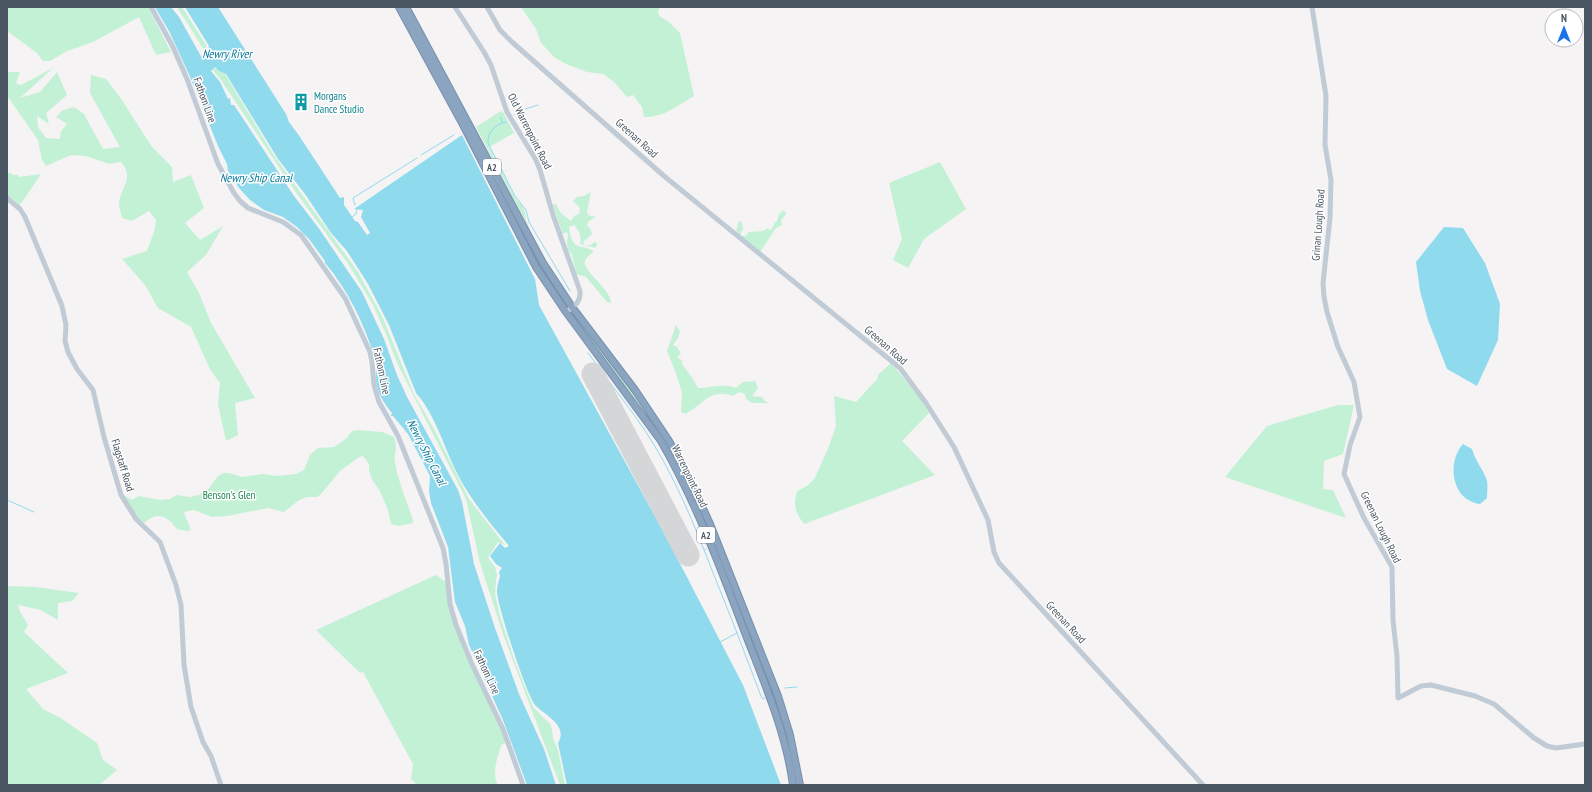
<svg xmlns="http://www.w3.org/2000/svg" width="1592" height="792" viewBox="0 0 1592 792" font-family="'PT Sans Narrow',sans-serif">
	<rect width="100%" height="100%" fill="#f5f3f3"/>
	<path fill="#c3f1d5" d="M 7,7 L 148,7 L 171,52 L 156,55 L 139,17 L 93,42 L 67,51 L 50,61 L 43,61 L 37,53 L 7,31 Z
		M 177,7 L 182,7 L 206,45 L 206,53 Z
		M 401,7 L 404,7 L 567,304 L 564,306 L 532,255 Z
		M 521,7 L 660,7 L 658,11 L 659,16 L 669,22 L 680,33 L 694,96 C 678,105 663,118 644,117 L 642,107 L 633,95 L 627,97 L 614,82 L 603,74 L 587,72 L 566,64 L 554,57 L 541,43 L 536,29 Z
		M 53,68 L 20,98 L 40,92 L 57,72 L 67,95 L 46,113 L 49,124 L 37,116 L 38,127 L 46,138 L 60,139 L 61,131 L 67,124 L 56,117 L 63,110 L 74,107 L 84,114 L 103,149 L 120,147 L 90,93 L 91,75 L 106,79 L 120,97 L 152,147 L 172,167 L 173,182 L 191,175 L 204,208 L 185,223 L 200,240 L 223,226 L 206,255 L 187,272 L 199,293 L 211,323 L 255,398 L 235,403 L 238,435 L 226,441 L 218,404 L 220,383 L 211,371 L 191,327 L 158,308 L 145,285 L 122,259 L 147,251 L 154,232 L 156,220 L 149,211 L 132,221 L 122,218 C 121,214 119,207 119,203 C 121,186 135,178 121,162 L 109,164 L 86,156 L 71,155 L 46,166 L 42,160 L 38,140 L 8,97 L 7,72 L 20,72 L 16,83 L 21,85 Z
		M 216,68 L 219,71 L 225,74 L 275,157 L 358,272 L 382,316 L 414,394 L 434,429 L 469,499 L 505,545 L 498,542 L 488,558 L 495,567 L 497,575 L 496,581 L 495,594 L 500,616 L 515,662 L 533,707 L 551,725 L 553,738 L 558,750 L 565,785 L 560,785 L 504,637 L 480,563 L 466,499 L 398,365 L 386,334 L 373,305 L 349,265 L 295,191 L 221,80 L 213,70 L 212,69 Z
		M 501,111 L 503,112 L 514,133 L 489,147 L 516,199 L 522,205 L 525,212 L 526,220 L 530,230 L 476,127 Z
		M 940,162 L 966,209 L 924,239 L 908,268 L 893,260 L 902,239 L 889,183 Z
		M 7,173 L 12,173 L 12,175 L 18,175 L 19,177 L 41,174 L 20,205 L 7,195 Z
		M 591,192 L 587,211 L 588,215 L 596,217 L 589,221 L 587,226 L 590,228 L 592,234 L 583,242 L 585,245 L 591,245 L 594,242 L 597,243 L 596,248 L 580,244 C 582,237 579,230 574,225 L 569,227 C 572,251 578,243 594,251 C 591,254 587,257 585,261 C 581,270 612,290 611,303 L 607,302 L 586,277 L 576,274 L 572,255 L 568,250 L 567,243 L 568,234 L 566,232 L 563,234 L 553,206 L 555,203 L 561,213 L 571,221 L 574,216 L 579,214 L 580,208 L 573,201 L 577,197 L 584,196 Z
		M 784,210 L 786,214 L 781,220 L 782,225 L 776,228 L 760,252 L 738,235 L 738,232 L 736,231 L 739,221 L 742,222 L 743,230 L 741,232 L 741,236 L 745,236 L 749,232 L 763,231 L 768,228 L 770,231 L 774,225 L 774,223 L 777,221 L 779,214 Z
		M 572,311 L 653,419 L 675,455 L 695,496 L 735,593 L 732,593 L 671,454 L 637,403 L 571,313 Z
		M 676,325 L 680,331 L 678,338 L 673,345 L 677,347 L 681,354 L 677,357 L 682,361 L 682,364 L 693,379 L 698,388 C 711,388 724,383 736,388 L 743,382 L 755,381 L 758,388 L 752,396 L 762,397 L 766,402 L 771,403 L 752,403 L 746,399 L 745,394 L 739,392 L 733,396 C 709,388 705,404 685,414 L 681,412 L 682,392 L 675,371 L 667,351 Z
		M 891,363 L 922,400 L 929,413 L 902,441 L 935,475 L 804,524 C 795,512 793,506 797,491 L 807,486 L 815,478 L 829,446 L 836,426 L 834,396 L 856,402 L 878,378 L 878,375 Z
		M 1338,405 L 1354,405 L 1343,454 L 1324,461 L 1323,489 L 1333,490 L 1346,518 L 1225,477 L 1267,426 Z
		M 358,430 L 382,432 L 394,437 C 399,450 393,453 395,462 C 398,481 406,499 412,517 L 413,523 L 398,526 L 391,524 L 388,510 L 380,491 L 373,481 L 369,471 L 369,464 L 363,456 L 359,457 L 340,471 L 321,494 L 317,497 L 307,497 L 299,500 L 284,512 L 268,508 L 227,516 L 212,517 L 194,510 L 187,511 L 184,513 L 191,530 L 187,531 L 177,529 C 167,515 157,511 144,523 L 136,516 L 124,495 L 132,500 L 139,496 L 160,500 L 170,499 L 177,495 L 190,497 L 199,495 L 207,491 L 218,476 L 223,473 L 229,473 L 242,477 L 262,474 L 277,476 L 296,474 L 304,470 L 310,455 L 318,448 L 334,447 L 347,438 L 352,431 Z
		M 436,575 L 446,582 L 454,619 L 508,742 L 501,745 C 498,757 491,773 498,785 L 417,785 L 411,779 L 413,764 L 363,672 L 360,673 L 316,630 Z
		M 7,586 L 36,587 L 79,593 L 72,601 L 58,603 L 58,620 L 41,610 L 18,605 L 20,612 L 28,625 L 24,632 L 68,673 L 26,689 L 43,709 L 59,717 L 97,743 L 103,760 L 117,770 L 99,785 L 7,785 Z
		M 735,600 L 737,600 L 778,705 L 776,706 Z"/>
	<path fill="#90daee" d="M 155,7 L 171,7 L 179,17 L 202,58 L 207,55 L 209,46 L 185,7 L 218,7 L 286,114 L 289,122 L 300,137 L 340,198 L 344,197 L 344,205 L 355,221 L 358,222 L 367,235 L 370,233 L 361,217 L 363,210 L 354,209 L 462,135 L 535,279 L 539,305 L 663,531 L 743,685 L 781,785 L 567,785 L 558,743 C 569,725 544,715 535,705 C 527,696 497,605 497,591 C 497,586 499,581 500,576 L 499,572 L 502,568 L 496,564 L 490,556 L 500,543 L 505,548 L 509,546 C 491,524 473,503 459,477 C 445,451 436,415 416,393 L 389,325 L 368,284 L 347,251 L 331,233 L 305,194 L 278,159 L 226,74 L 219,71 L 215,67 L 211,71 L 220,82 L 228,99 L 230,98 L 231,105 L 234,105 L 294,196 L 320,230 L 362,292 L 384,339 L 397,375 L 407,397 L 458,490 L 462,502 L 474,564 L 495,628 L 519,694 L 544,749 L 556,785 L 527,785 L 503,720 L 469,645 L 465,626 L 455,602 L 448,547 L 431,503 L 429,491 L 430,476 L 408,434 L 393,416 L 391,416 L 392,412 L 391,412 C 384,403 377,392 376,381 C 376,372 377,364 374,355 C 363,322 348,290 325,263 L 325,261 L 309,239 L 297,227 L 283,217 L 264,210 L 250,200 L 239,188 L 228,171 L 227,164 L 218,146 L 191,79 L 170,33 Z
		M 1444,227 L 1463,228 L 1485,263 L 1500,304 L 1498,340 L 1477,386 L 1447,369 L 1428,320 L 1420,291 L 1416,262 Z
		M 1463,444 L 1472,449 C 1475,461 1484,470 1487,481 C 1488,486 1487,493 1487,498 L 1480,504 C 1452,501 1446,463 1463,444 Z"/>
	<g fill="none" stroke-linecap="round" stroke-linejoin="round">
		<path stroke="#90daee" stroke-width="1" d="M 514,115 L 519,111 L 538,105
			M 501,117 L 502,122
			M 506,122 C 496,124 487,132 488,143 L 515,196 L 526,210 L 529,222 L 570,291
			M 421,155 L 454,135
			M 355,205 L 353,198 L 417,158
			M 352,217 L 356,214 L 357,208
			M 588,353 C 607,380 628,405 646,432 C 670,469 688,509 704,550
			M 7,500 L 34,512
			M 706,549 L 704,550 L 737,633 L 720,642
			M 737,633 L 761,696 L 763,699 L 765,698
			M 785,688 L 797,687"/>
		<path stroke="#d5d6d8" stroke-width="23" d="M 593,374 L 688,555"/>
		<g stroke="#7690ad" stroke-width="8">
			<path id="highway" d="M 399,7 L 461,121 L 536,267 L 566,312 L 661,441 C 695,500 720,566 744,630 C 763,680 786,731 793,785
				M 406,7 L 543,263 L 572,307 L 635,390 L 669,441 L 691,482 L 710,524 L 778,696 L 790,735 L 800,785"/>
		</g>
		<path stroke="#c1cbd6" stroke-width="5" d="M 151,7 L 172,45 L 187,79 L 218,164 L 234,193 L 240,201 L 248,208 L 283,222 L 301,235 L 345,298 L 370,352 L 372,362 L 374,385 L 379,402 L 398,436 L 443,548 L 446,564 L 450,604 L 456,625 L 471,662 L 503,729 L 523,785
			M 455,7 L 484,52 L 491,65 L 507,112 L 536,160 L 540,170 L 553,215 L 580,291 C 581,303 574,306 566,312
			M 487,7 L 500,30 L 512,42 L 664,176 L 900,368 L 926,403 L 954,447 L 988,520 L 994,552 L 999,563 L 1203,785
			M 1312,7 L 1326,96 L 1325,145 L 1331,180 L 1330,218 L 1323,283 L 1324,297 L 1327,312 L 1338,347 L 1354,382 L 1360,417 L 1350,445 L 1344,474 L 1364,518 L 1392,567 L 1393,621 L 1397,656 L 1398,698 L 1421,686 L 1431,685 L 1475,696 L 1494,704 L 1534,738 L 1547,746 L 1556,748 L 1585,744
			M 7,198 L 20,209 L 25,217 L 62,306 L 66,325 L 65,341 L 68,352 L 77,369 L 93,390 L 104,437 L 121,495 L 136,519 L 160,542 L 176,585 L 181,605 L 184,665 L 191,707 L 203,742 L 211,756 L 221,785"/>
		<use href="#highway" stroke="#8ba5c1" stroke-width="6"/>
	</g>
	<defs>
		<g id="building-bare" transform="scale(1.38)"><path d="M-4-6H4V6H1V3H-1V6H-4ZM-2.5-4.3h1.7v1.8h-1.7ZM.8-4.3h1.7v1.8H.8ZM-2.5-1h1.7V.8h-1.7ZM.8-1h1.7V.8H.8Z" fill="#0f9aa8" stroke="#fff" stroke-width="2.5" paint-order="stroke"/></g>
	</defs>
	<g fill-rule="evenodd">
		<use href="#building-bare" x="301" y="102"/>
	</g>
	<g text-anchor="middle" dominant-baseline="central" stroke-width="3" stroke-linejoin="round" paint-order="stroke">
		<g fill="#fff" stroke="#808990" stroke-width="1">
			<rect x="483" y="159" width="18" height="16" rx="3"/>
			<rect x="697" y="527" width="18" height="16" rx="3"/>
		</g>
		<g font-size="10" font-weight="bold" fill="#4a5661">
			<text x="492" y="167">A2</text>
			<text x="706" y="535">A2</text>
		</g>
		<g font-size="11" fill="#0d838f" stroke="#fff" text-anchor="start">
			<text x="314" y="96">Morgans<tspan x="314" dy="13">Dance Studio</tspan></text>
		</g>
		<g font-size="11" fill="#4a5661" stroke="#fff">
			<text transform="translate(205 100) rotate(70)">Fathom Line</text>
			<text transform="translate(530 131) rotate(63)">Old Warrenpoint Road</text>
			<text transform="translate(637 138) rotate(42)">Greenan Road</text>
			<text transform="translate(1318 225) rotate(-86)">Grinan Lough Road</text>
			<text transform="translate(886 345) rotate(41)">Greenan Road</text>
			<text transform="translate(382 371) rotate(78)">Fathom Line</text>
			<text transform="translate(123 465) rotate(73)">Flagstaff Road</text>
			<text transform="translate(690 476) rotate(64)">Warrenpoint Road</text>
			<text transform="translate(1381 527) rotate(64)">Greenan Lough Road</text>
			<text transform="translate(1066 622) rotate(47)">Greenan Road</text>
			<text transform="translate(487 672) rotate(65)">Fathom Line</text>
		</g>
		<g font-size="11" fill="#17864f" stroke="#fff">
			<text x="229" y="495">Benson's Glen</text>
		</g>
		<g font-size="12" font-style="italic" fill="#0c7c9b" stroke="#fff">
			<text x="227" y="53">Newry River</text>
			<text x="256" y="177">Newry Ship Canal</text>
			<text transform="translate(427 452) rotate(63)">Newry Ship Canal</text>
		</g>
	</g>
	<rect width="1592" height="792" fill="none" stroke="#4a5661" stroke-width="16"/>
	<g transform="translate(1564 28)"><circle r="19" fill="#ffffff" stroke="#b7bbc0"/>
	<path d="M0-3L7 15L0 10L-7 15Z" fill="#1a73e8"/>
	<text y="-6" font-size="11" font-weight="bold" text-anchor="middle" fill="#4a5661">N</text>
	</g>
</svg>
